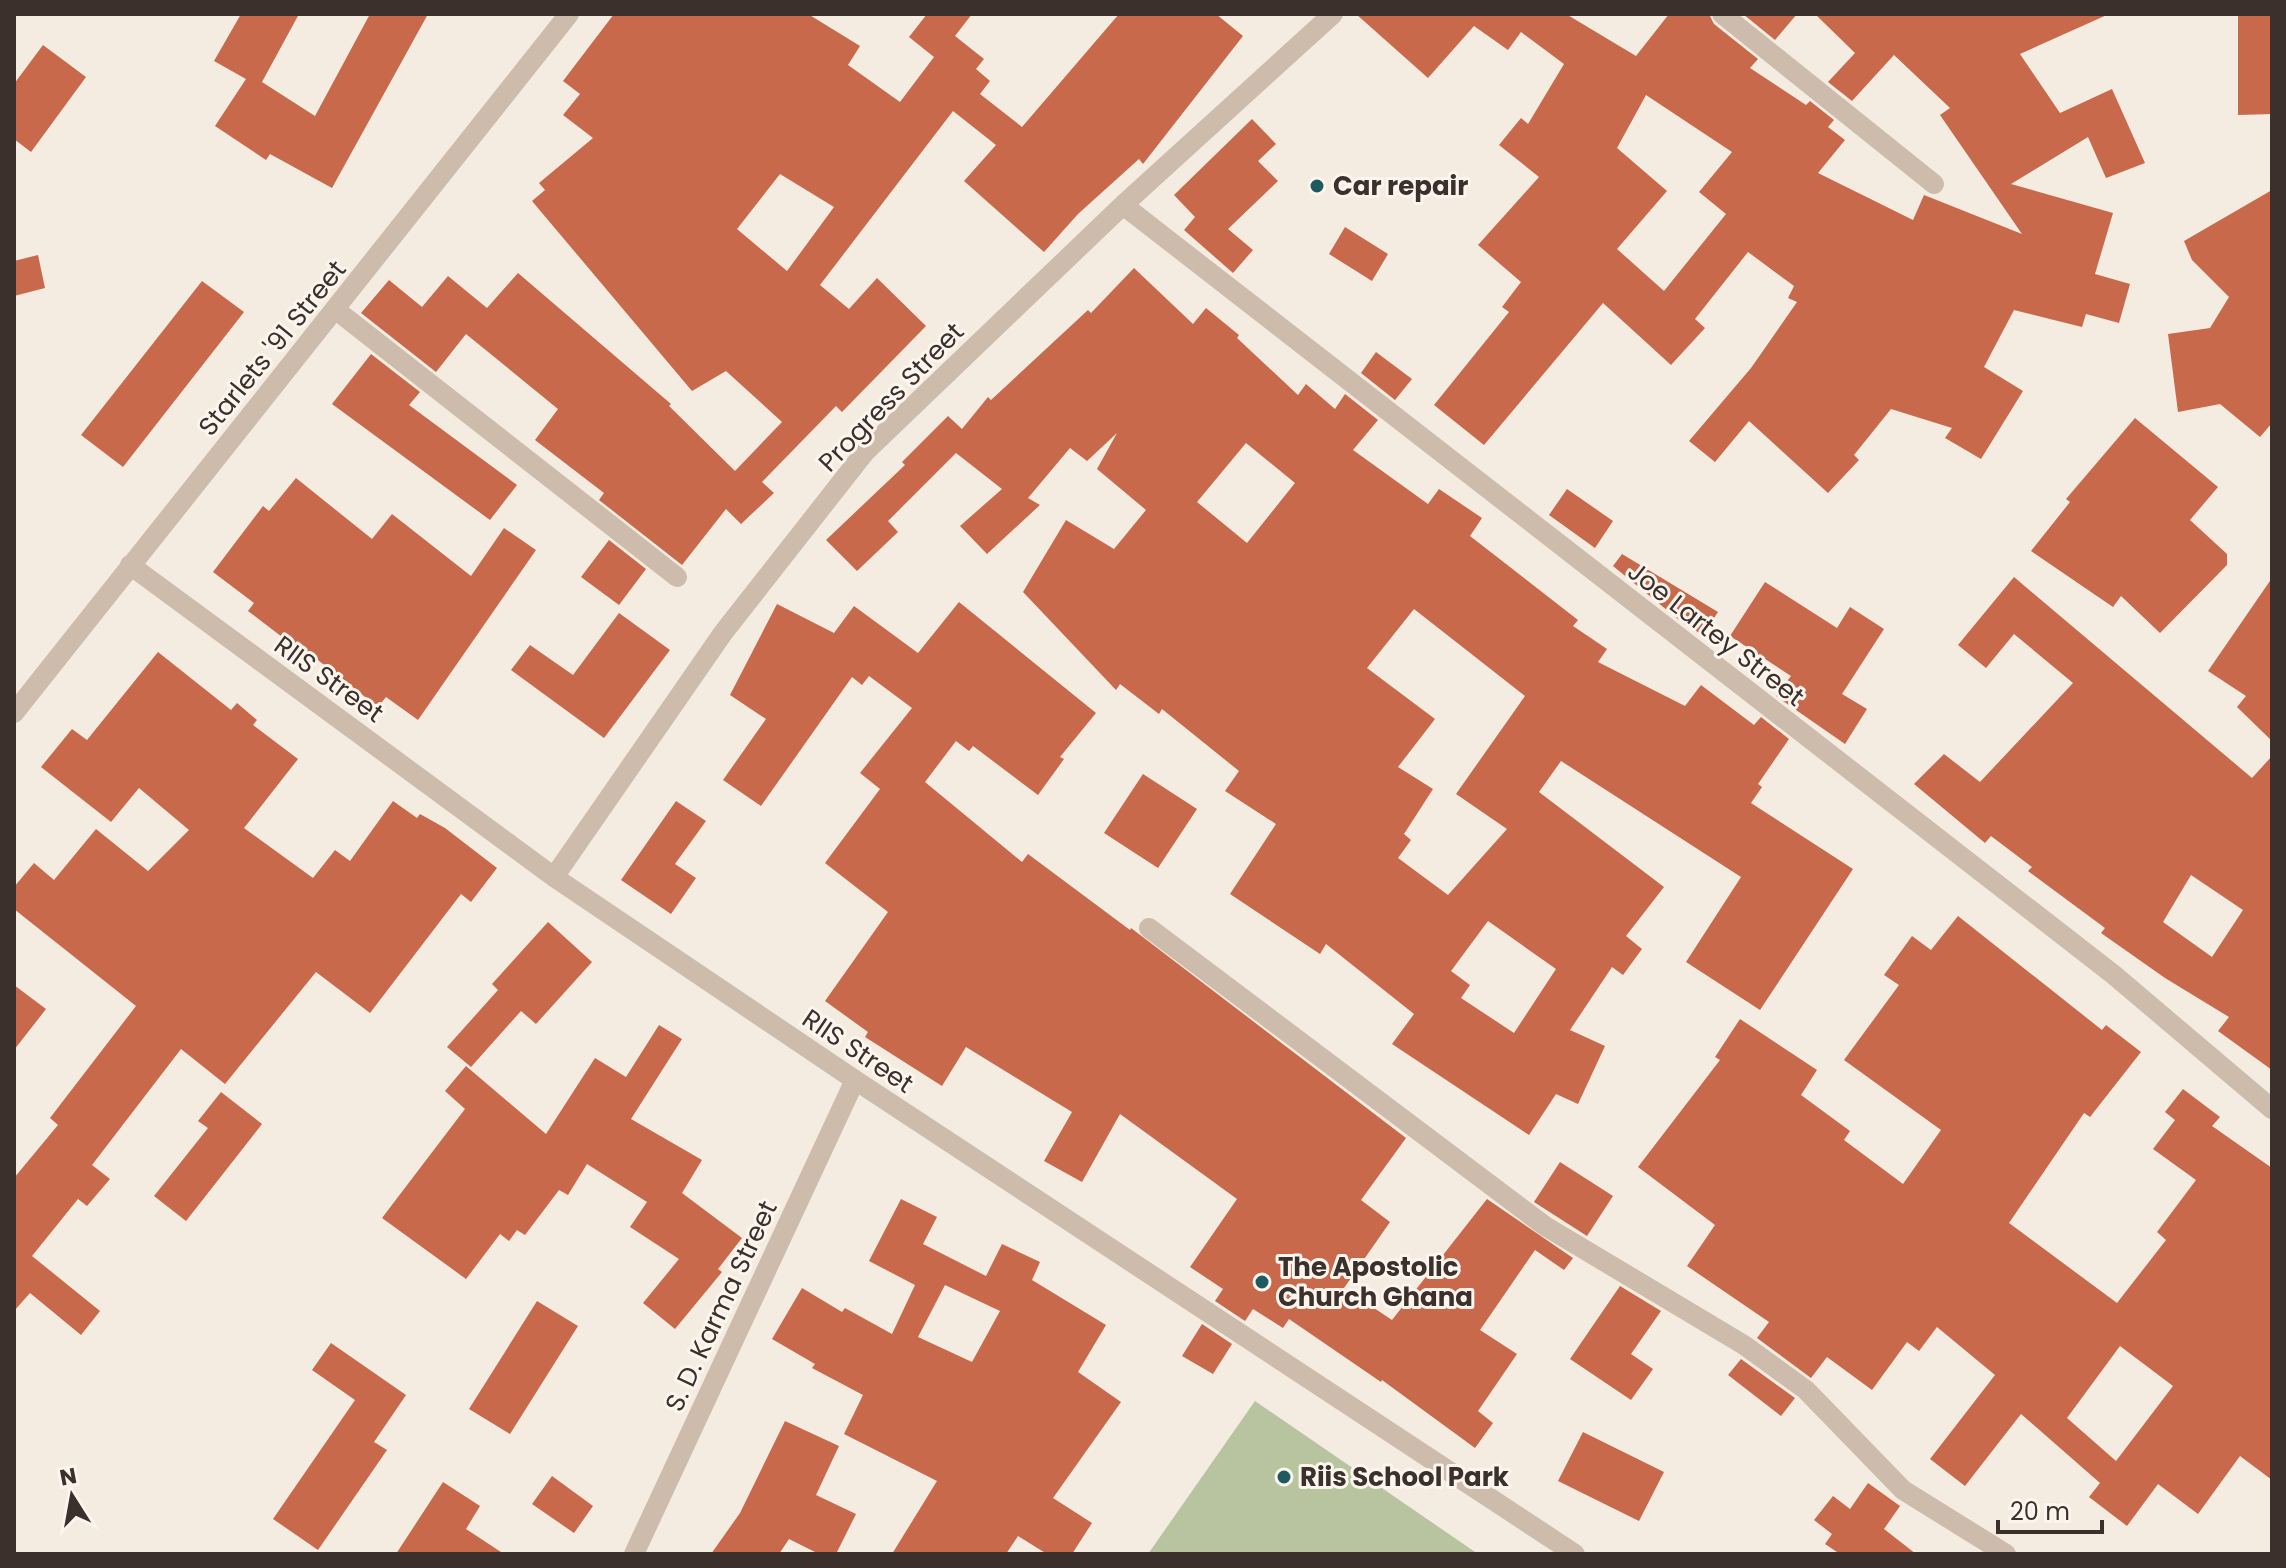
<svg xmlns="http://www.w3.org/2000/svg" width="2286" height="1568" viewBox="0 0 2286 1568" font-family="Poppins,sans-serif">
	<rect width="100%" height="100%" fill="#f4ebe1"/>
	<path fill="#b8c4a0" d="M 1255,1401 L 1478,1554 L 1148,1554 Z"/>
	<path fill="#c8694b" fill-rule="evenodd" d="M 241,14 L 299,14 L 262,82 L 315,116 L 370,14 L 428,14 L 332,188 L 270,154 L 266,160 L 215,126 L 246,79 L 214,61 Z
		M 614,14 L 808,14 L 860,46 L 848,65 L 900,102 L 934,57 L 909,37 L 927,14 L 972,14 L 955,36 L 984,59 L 976,69 L 990,81 L 980,94 L 1022,127 L 1119,14 L 1216,14 L 1243,36 L 1143,164 L 1139,159 L 1078,214 L 1044,252 L 964,181 L 996,145 L 953,111 L 820,285 L 849,309 L 877,278 L 926,326 L 842,412 L 836,406 L 762,482 L 774,493 L 741,524 L 726,509 L 682,565 L 599,500 L 604,493 L 535,440 L 558,409 L 466,334 L 436,372 L 361,313 L 389,280 L 422,307 L 448,276 L 487,308 L 518,273 L 671,404 L 669,406 L 735,471 L 782,422 L 726,371 L 692,391 L 532,201 L 545,190 L 539,183 L 593,138 L 563,115 L 580,94 L 563,81 ZM 780,174 L 834,207 L 787,271 L 737,229 Z
		M 1356,14 L 1566,14 L 1636,56 L 1669,14 L 1709,14 L 1714,24 L 1758,59 L 1750,68 L 1806,105 L 1810,101 L 1834,120 L 1828,127 L 1845,140 L 1818,173 L 1913,220 L 1924,195 L 2022,234 L 1940,115 L 1950,108 L 1894,55 L 1852,101 L 1828,82 L 1855,53 L 1815,14 L 2109,14 L 2020,54 L 2060,113 L 2112,89 L 2145,163 L 2106,178 L 2088,137 L 2011,184 L 2113,213 L 2095,274 L 2130,284 L 2119,323 L 2086,314 L 2082,327 L 2014,310 L 1984,367 L 2023,391 L 1981,459 L 1945,438 L 1952,428 L 1891,409 L 1854,455 L 1859,460 L 1828,493 L 1749,421 L 1715,462 L 1689,441 L 1751,368 L 1797,302 L 1788,298 L 1794,286 L 1748,252 L 1695,319 L 1705,328 L 1671,365 L 1603,303 L 1484,445 L 1434,405 L 1509,312 L 1502,307 L 1521,282 L 1478,245 L 1539,177 L 1499,145 L 1521,118 L 1528,124 L 1564,64 L 1521,32 L 1508,50 L 1474,26 L 1428,78 ZM 1646,95 L 1732,152 L 1699,192 L 1726,214 L 1664,291 L 1617,249 L 1667,191 L 1617,148 Z
		M 1743,14 L 1797,14 L 1775,40 Z
		M 2238,14 L 2272,14 L 2272,114 L 2238,115 Z
		M 43,45 L 86,77 L 31,152 L 14,139 L 14,84 Z
		M 1252,119 L 1276,144 L 1258,161 L 1278,181 L 1228,229 L 1253,250 L 1233,273 L 1184,230 L 1195,217 L 1174,195 Z
		M 2272,190 L 2272,423 L 2260,437 L 2220,404 L 2178,412 L 2168,334 L 2210,328 L 2229,297 L 2192,260 L 2184,241 Z
		M 1345,227 L 1388,254 L 1372,281 L 1329,254 Z
		M 38,255 L 45,288 L 14,296 L 14,261 Z
		M 1134,268 L 1193,324 L 1206,308 L 1239,335 L 1237,338 L 1298,395 L 1306,384 L 1335,409 L 1345,394 L 1378,420 L 1353,450 L 1428,504 L 1439,489 L 1482,518 L 1470,536 L 1578,620 L 1573,626 L 1607,649 L 1598,662 L 1685,706 L 1701,685 L 1754,725 L 1761,717 L 1789,739 L 1758,784 L 1762,787 L 1751,803 L 1853,869 L 1760,1010 L 1686,962 L 1741,877 L 1561,761 L 1539,792 L 1664,887 L 1626,936 L 1642,949 L 1623,975 L 1612,967 L 1570,1030 L 1605,1046 L 1578,1104 L 1556,1094 L 1529,1135 L 1392,1044 L 1414,1014 L 1326,944 L 1320,954 L 1230,894 L 1276,824 L 1225,791 L 1239,771 L 1162,709 L 1159,714 L 1120,684 L 1116,690 L 1023,592 L 1066,520 L 1114,549 L 1146,510 L 1097,469 L 1117,433 L 1087,461 L 1070,448 L 1028,498 L 1040,505 L 987,554 L 960,526 L 1002,489 L 956,453 L 888,521 L 898,532 L 857,571 L 826,540 L 905,465 L 902,462 L 948,416 L 962,429 L 988,397 L 991,400 L 1088,310 L 1091,313 ZM 1246,443 L 1295,483 L 1247,543 L 1197,502 ZM 1414,609 L 1525,696 L 1456,794 L 1507,829 L 1448,895 L 1398,858 L 1411,840 L 1404,834 L 1433,789 L 1398,767 L 1435,719 L 1367,668 ZM 1488,921 L 1556,969 L 1514,1033 L 1461,998 L 1470,985 L 1451,971 Z
		M 202,281 L 244,312 L 123,467 L 81,435 Z
		M 1376,352 L 1412,379 L 1395,400 L 1361,373 Z
		M 371,354 L 420,392 L 409,405 L 517,485 L 490,520 L 332,404 Z
		M 2135,418 L 2218,487 L 2190,520 L 2227,554 L 2227,565 L 2160,633 L 2121,596 L 2113,607 L 2031,551 L 2070,502 L 2066,499 Z
		M 296,478 L 372,539 L 392,514 L 471,576 L 504,528 L 536,550 L 418,720 L 386,697 L 378,707 L 305,650 L 303,653 L 248,611 L 254,603 L 213,572 L 263,506 L 269,511 Z
		M 1567,489 L 1613,521 L 1595,548 L 1549,515 Z
		M 609,540 L 646,569 L 619,605 L 581,577 Z
		M 1622,554 L 1718,612 L 1703,635 L 1684,624 L 1613,566 Z
		M 2014,577 L 2252,778 L 2272,756 L 2272,1070 L 2218,1031 L 2229,1017 L 2165,978 L 2101,933 L 2105,928 L 2028,871 L 2032,867 L 1991,836 L 1985,843 L 1914,784 L 1944,754 L 1980,782 L 2073,683 L 2014,634 L 1986,668 L 1958,645 ZM 2191,875 L 2243,910 L 2212,957 L 2163,922 Z
		M 2272,578 L 2272,741 L 2237,707 L 2246,696 L 2208,671 Z
		M 1765,582 L 1837,628 L 1850,607 L 1884,629 L 1842,694 L 1867,709 L 1845,744 L 1776,696 L 1791,676 L 1730,636 Z
		M 959,602 L 1096,713 L 1060,757 L 1064,759 L 1038,795 L 973,746 L 969,751 L 956,741 L 925,782 L 1022,862 L 1028,854 L 1130,930 L 1131,928 L 1406,1138 L 1361,1200 L 1390,1222 L 1344,1288 L 1392,1320 L 1487,1199 L 1573,1258 L 1564,1270 L 1535,1250 L 1480,1330 L 1517,1354 L 1478,1411 L 1493,1423 L 1475,1448 L 1382,1380 L 1381,1382 L 1289,1319 L 1283,1328 L 1253,1309 L 1245,1321 L 1215,1301 L 1223,1289 L 1190,1267 L 1237,1199 L 1120,1114 L 1082,1182 L 1044,1161 L 1072,1112 L 966,1047 L 942,1086 L 865,1037 L 868,1032 L 825,1001 L 888,912 L 825,863 L 880,789 L 860,773 L 912,708 L 869,676 L 862,685 L 852,677 L 761,806 L 723,780 L 766,719 L 730,695 L 777,604 L 834,633 L 854,606 L 918,653 Z
		M 619,613 L 670,650 L 604,738 L 511,670 L 530,645 L 573,675 Z
		M 158,652 L 231,710 L 237,703 L 257,720 L 253,725 L 298,759 L 244,828 L 313,878 L 335,850 L 350,861 L 393,801 L 417,818 L 420,814 L 445,828 L 497,868 L 471,902 L 461,894 L 370,1013 L 316,972 L 225,1084 L 181,1049 L 92,1165 L 110,1179 L 87,1206 L 78,1199 L 32,1256 L 100,1311 L 81,1335 L 30,1293 L 14,1311 L 14,1178 L 58,1125 L 50,1118 L 136,1006 L 14,909 L 14,887 L 34,863 L 54,880 L 96,829 L 148,871 L 189,830 L 139,788 L 111,822 L 41,767 L 72,729 L 87,740 Z
		M 1143,774 L 1197,809 L 1158,868 L 1104,833 Z
		M 676,801 L 706,821 L 675,864 L 696,878 L 671,914 L 621,880 Z
		M 1958,916 L 2102,1030 L 2106,1025 L 2141,1052 L 2090,1117 L 2084,1113 L 2009,1223 L 2117,1303 L 2166,1240 L 2157,1232 L 2196,1180 L 2153,1149 L 2175,1120 L 2165,1112 L 2183,1089 L 2220,1117 L 2212,1126 L 2272,1168 L 2272,1480 L 2240,1456 L 2198,1514 L 2158,1484 L 2127,1526 L 2089,1497 L 2100,1483 L 2021,1414 L 1965,1486 L 1930,1459 L 1995,1375 L 1937,1327 L 1919,1351 L 1907,1342 L 1872,1390 L 1827,1357 L 1811,1378 L 1757,1338 L 1769,1322 L 1687,1266 L 1715,1225 L 1638,1167 L 1720,1060 L 1715,1057 L 1740,1019 L 1817,1070 L 1801,1095 L 1850,1131 L 1844,1140 L 1903,1184 L 1941,1130 L 1844,1060 L 1899,985 L 1884,975 L 1912,936 L 1931,950 ZM 2120,1346 L 2173,1386 L 2116,1461 L 2067,1418 Z
		M 548,922 L 592,962 L 536,1024 L 521,1011 L 471,1067 L 447,1047 L 498,990 L 492,984 Z
		M 14,985 L 46,1009 L 14,1050 Z
		M 659,1025 L 682,1039 L 631,1119 L 702,1160 L 682,1193 L 742,1238 L 718,1269 L 722,1272 L 675,1329 L 643,1303 L 679,1259 L 630,1227 L 647,1202 L 587,1164 L 568,1195 L 559,1190 L 525,1235 L 517,1230 L 509,1241 L 500,1234 L 466,1279 L 382,1218 L 465,1109 L 445,1091 L 466,1066 L 546,1134 L 595,1058 L 626,1077 Z
		M 221,1092 L 262,1124 L 186,1221 L 154,1196 L 208,1128 L 198,1121 Z
		M 1560,1162 L 1613,1196 L 1587,1236 L 1534,1202 Z
		M 901,1199 L 937,1217 L 923,1244 L 986,1276 L 1002,1244 L 1040,1262 L 1032,1280 L 1106,1325 L 1078,1372 L 1121,1402 L 1053,1498 L 1092,1523 L 1072,1554 L 1047,1554 L 1018,1536 L 1006,1554 L 892,1554 L 937,1481 L 844,1434 L 863,1395 L 812,1368 L 815,1364 L 772,1339 L 802,1288 L 842,1312 L 845,1308 L 892,1334 L 915,1285 L 869,1261 ZM 945,1285 L 1000,1311 L 972,1362 L 918,1337 Z
		M 1620,1286 L 1661,1311 L 1631,1354 L 1653,1369 L 1631,1400 L 1570,1359 Z
		M 537,1301 L 578,1326 L 510,1434 L 469,1409 Z
		M 1202,1324 L 1232,1344 L 1213,1374 L 1182,1356 Z
		M 331,1343 L 406,1395 L 374,1442 L 387,1450 L 318,1550 L 273,1519 L 355,1400 L 312,1370 Z
		M 1741,1359 L 1795,1398 L 1781,1416 L 1728,1375 Z
		M 785,1421 L 839,1446 L 816,1495 L 856,1514 L 836,1554 L 819,1554 L 789,1539 L 779,1554 L 711,1554 L 740,1513 Z
		M 1583,1432 L 1664,1472 L 1639,1521 L 1558,1481 Z
		M 552,1476 L 593,1506 L 574,1533 L 532,1504 Z
		M 443,1482 L 480,1506 L 466,1529 L 504,1554 L 396,1554 Z
		M 1868,1483 L 1900,1506 L 1884,1529 L 1916,1554 L 1840,1554 L 1825,1544 L 1832,1534 L 1814,1520 L 1833,1496 L 1850,1509 Z"/>
	<g fill="none" stroke-linecap="round" stroke-linejoin="round">
		<path stroke="#cdbbac" stroke-width="20" d="M 1722,14 L 1934,184
			M 1123,205 L 2114,975 L 2272,1109
			M 336,310 L 677,577
			M 130,565 L 554,877 L 855,1080 L 1575,1554
			M 14,713 L 569,14
			M 554,877 L 723,633 L 865,452 L 1123,205 L 1333,14
			M 1149,928 L 1545,1226 L 1744,1345 L 1806,1390 L 1903,1490 L 2006,1554
			M 634,1554 L 855,1080"/>
	</g>
	<g fill="#1f5a5e" stroke="#fbf5ee" stroke-width="3">
		<circle cx="1317" cy="186" r="8"/>
		<circle cx="1262" cy="1282" r="8"/>
		<circle cx="1284" cy="1477" r="8"/>
	</g>
	<g text-anchor="middle" dominant-baseline="central" stroke-width="6" stroke-linejoin="round" paint-order="stroke">
		<g font-size="26" font-weight="bold" fill="#3b302b" stroke="#fbf5ee" text-anchor="start">
			<text x="1333" y="186">Car repair</text>
			<text x="1278" y="1267">The Apostolic<tspan x="1278" dy="30">Church Ghana</tspan></text>
			<text x="1300" y="1477">Riis School Park</text>
		</g>
		<g font-size="26" fill="#3b302b" stroke="#fbf5ee">
			<text transform="translate(272 348) rotate(-51)">Starlets '91 Street</text>
			<text transform="translate(891 397) rotate(-46)">Progress Street</text>
			<text transform="translate(1716 634) rotate(38)">Joe Lartey Street</text>
			<text transform="translate(329 679) rotate(36)">RIIS Street</text>
			<text transform="translate(858 1051) rotate(34)">RIIS Street</text>
			<text transform="translate(721 1306) rotate(-65)">S. D. Karma Street</text>
		</g>
	</g>
	<rect width="2286" height="1568" fill="none" stroke="#3b302b" stroke-width="32"/>
	<g transform="translate(72 1496) rotate(349)" stroke="#fbf5ee" stroke-width="6" paint-order="stroke">
	<path d="M0-6L14 30L0 20L-14 30Z" fill="#3b302b"/>
	<text y="-12" font-size="22" font-weight="bold" text-anchor="middle" fill="#3b302b">N</text>
	</g>
	<path d="M1998 1520v12h104v-12" fill="none" stroke="#3b302b" stroke-width="4"/>
	<text x="2010" y="1520" font-size="24" fill="#3b302b" stroke="#fbf5ee" stroke-width="6" paint-order="stroke">20 m</text>
</svg>
